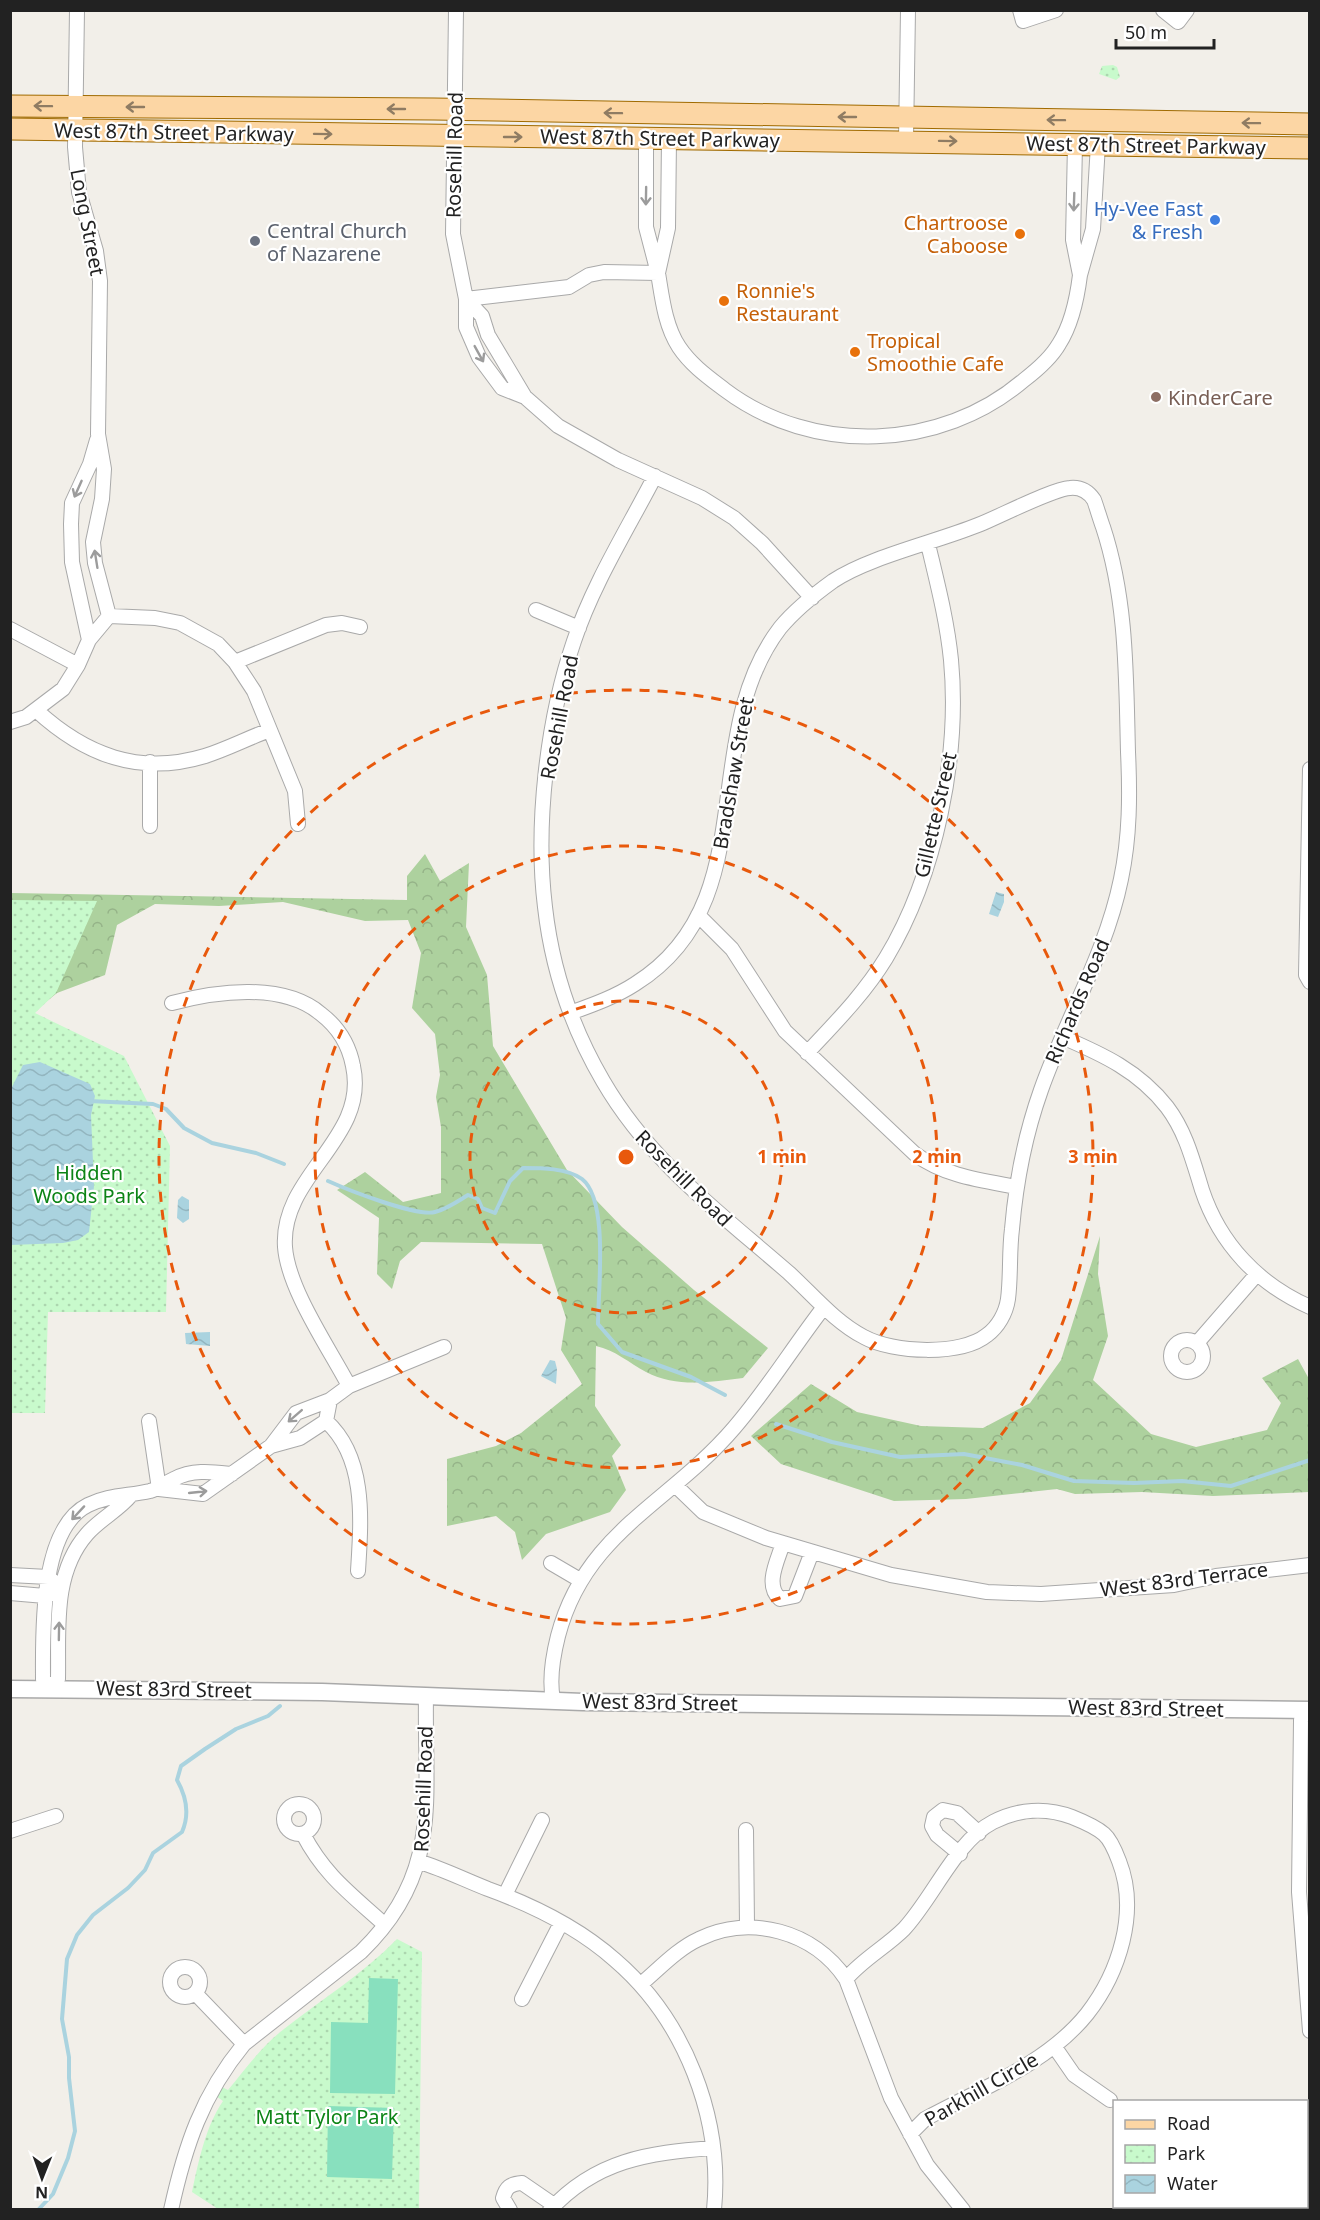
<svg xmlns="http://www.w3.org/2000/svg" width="1320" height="2220" viewBox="0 0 1320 2220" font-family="'Noto Sans',sans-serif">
	<defs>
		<pattern id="forest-crowns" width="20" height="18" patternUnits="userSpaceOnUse" patternTransform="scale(1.5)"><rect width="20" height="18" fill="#add19e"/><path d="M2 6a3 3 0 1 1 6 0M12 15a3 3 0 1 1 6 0" fill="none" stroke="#95b388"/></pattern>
		<pattern id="park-dots" width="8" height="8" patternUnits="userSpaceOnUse" patternTransform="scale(1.5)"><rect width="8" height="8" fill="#c8facc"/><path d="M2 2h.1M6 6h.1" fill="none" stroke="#acd6af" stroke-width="1.8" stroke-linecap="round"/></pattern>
		<pattern id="water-waves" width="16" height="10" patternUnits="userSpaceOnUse" patternTransform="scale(1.5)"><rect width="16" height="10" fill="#aad3df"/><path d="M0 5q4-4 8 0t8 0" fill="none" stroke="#92b5bf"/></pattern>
	</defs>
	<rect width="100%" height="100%" fill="#f2efe9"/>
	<path fill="url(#forest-crowns)" d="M 425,854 L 440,881 L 469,863 L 466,927 L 487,975 L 493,1046 L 567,1170 L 622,1227 L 694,1290 L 768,1348 L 743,1378 C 711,1382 676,1388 646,1372 C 629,1363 615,1350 596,1346 L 595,1406 L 621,1445 L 612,1456 L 626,1490 L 610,1512 L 546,1534 L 522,1560 L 515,1532 L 496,1516 L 447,1526 L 447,1459 L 496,1446 L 521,1433 L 582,1384 L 561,1350 L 566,1318 L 542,1244 L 421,1242 L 400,1261 L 392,1289 L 377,1274 L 379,1218 L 337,1190 L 365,1172 L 403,1202 L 441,1193 L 441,1127 L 436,1097 L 440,1075 L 435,1034 L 412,1008 L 421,953 L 408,920 L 365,921 L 283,902 L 219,906 L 155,904 L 117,925 L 105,975 L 57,993 L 41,1006 L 11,1004 L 11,893 L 407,900 L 407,876 Z
		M 1100,1236 L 1098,1274 L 1108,1336 L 1093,1380 L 1151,1434 L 1196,1447 L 1267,1430 L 1281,1403 L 1262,1378 L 1298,1359 L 1309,1379 L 1309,1492 L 1213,1496 L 1142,1492 L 1075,1494 L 1057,1489 L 966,1499 L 894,1501 L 781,1464 L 751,1436 L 811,1384 L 857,1412 L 921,1426 L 983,1428 L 1030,1403 L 1061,1360 Z"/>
	<path fill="url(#park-dots)" d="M 1113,65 L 1117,67 L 1120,77 L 1116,80 L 1099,74 L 1102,66 Z
		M 11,900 L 97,901 L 56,993 L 35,1013 L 124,1056 L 170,1146 L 166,1312 L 48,1312 L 45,1413 L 11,1413 Z
		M 397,1939 L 422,1952 L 419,2209 L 218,2209 L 192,2192 C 199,2160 205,2128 223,2101 L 216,2096 L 222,2087 L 228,2090 C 246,2068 262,2046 284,2029 C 322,1999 363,1974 397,1939 Z"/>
	<path fill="#88e0be" d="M 369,1978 L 398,1979 L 395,2094 L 330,2093 L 331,2022 L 368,2023 Z
		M 328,2106 L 394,2108 L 392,2179 L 327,2177 Z"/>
	<path fill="url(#water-waves)" d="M 996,892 L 1004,894 L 1004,902 L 998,917 L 989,914 Z
		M 40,1062 L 90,1084 L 95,1096 L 91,1115 L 94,1186 L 89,1232 L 78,1240 L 63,1243 L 11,1245 L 11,1089 L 23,1065 Z
		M 182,1196 L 189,1200 L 189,1219 L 183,1223 L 177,1218 L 178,1200 Z
		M 210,1332 L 210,1346 L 186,1344 L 185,1333 Z
		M 550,1360 L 555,1361 L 557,1369 L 556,1384 L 541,1376 Z"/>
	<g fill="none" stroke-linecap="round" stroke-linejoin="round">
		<path stroke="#aad3df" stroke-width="4" d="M 89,1101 L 153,1104 L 166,1109 L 184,1128 L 212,1143 L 256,1153 L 284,1164
			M 328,1181 C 348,1190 417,1217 435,1212 C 447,1209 458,1201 468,1195 L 478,1199 L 482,1208 L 495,1213 L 510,1181 L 523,1168 C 541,1168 567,1168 582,1179 C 609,1200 598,1291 598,1324 L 622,1352 L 691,1377 L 725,1395
			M 776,1424 L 832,1442 L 900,1457 L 964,1454 L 1022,1465 L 1074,1481 L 1134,1483 L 1182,1481 L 1231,1486 L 1310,1460
			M 38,2210 L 53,2194 L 68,2158 L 75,2131 L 69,2078 L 69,2057 L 62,2019 L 67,1959 L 77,1935 L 93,1915 L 128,1888 L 145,1870 L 153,1853 L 182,1832 C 190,1814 186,1796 177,1780 L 181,1766 L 205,1749 L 236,1729 L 268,1716 L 280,1706"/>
		<g stroke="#a9a9a9" stroke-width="16">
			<path id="minor" d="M 77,10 L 75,147 L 79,192 L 96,251 L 100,281 L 98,434 L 104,469 L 102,499 L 93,542 L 95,563 L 109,616
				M 456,10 L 453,234 L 466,299 L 466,327 L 479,357 L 502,388 L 525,397
				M 1020,10 L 1023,21 L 1056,10
				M 1163,10 L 1178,22 L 1187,10
				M 646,138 L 646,227 L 658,273 L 668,228 L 669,139
				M 906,140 L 908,10
				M 1075,144 L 1073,240 L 1080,275 L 1093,229 L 1098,144
				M 466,299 L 569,287 L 589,275 L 604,272 L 658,273 C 662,297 665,326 679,347 C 691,365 708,377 725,390 C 813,456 941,451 1024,380 C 1037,370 1051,358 1059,344 C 1072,324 1077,299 1080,275
				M 466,299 L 482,316 L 488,335 L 525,397 L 558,426 L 618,460 L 702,498 L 734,518 L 762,543 L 812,598
				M 536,610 L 579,628
				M 10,629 L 78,665
				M 89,640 L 109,616 L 155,618 L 180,623 L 218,644 L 235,662 L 254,691 L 295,791 L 298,824
				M 235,662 L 326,625 L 342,623 L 360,627
				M 36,710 C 85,755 139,776 205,756 C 227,749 248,738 270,730
				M 10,722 L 26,717 L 63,689 L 78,665 L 89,640 L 72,562 L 71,524 L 72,503 L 90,464 L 97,440
				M 1310,769 L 1306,975 L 1310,982
				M 150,826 L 150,762
				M 698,915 L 732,949 L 785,1031 L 915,1154 C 945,1176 980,1180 1017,1187
				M 172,1003 C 217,991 283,982 321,1014 C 338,1027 349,1045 353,1066 C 369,1139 280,1175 285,1247 C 288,1289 329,1348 349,1386
				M 570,1013 C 592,1005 615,997 635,984 C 766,902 696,738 780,628 C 794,611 815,594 833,581 C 869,557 936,542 978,525 C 999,517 1052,489 1070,488 C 1080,487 1088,491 1094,500 C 1095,502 1102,525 1103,527 C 1127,600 1126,676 1128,752 C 1130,794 1130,836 1121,879 C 1106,953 1066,1019 1041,1090 C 1025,1135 1016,1182 1012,1229 C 1009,1252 1011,1276 1008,1299 C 1006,1313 998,1327 987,1335 C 961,1356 893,1353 864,1337 C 835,1322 813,1295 789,1273 C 720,1213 650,1162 603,1081 C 572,1028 552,969 545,907 C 535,825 547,720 574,641 C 593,584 627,530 655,476
				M 1062,1037 C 1102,1054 1139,1071 1167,1107 C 1186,1132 1193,1161 1202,1190 C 1220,1244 1258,1284 1310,1307
				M 807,1053 C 835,1023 864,994 886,958 C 936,875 960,756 951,660 C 947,620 937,582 928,544
				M1171 1356a16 16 0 1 1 32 0a16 16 0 1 1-32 0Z
				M 1197,1343 L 1257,1274
				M 149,1421 L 159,1489
				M 326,1421 C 367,1458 361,1522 358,1571
				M 326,1421 L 330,1400 L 349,1386 L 444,1347
				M 271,1446 L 296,1413 L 330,1400
				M 676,1486 L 703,1512 L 766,1538 L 891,1575 L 987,1592 L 1041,1594 L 1174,1585 L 1216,1576 L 1310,1565
				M 159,1489 L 203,1494 L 271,1446 L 300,1438 L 326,1421
				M 131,1495 C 119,1510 100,1519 87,1534 C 52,1574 59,1630 58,1679 L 52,1687 L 43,1680 C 43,1635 39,1529 88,1505 C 108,1495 128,1496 150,1491 C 160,1488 165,1483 174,1479 C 193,1469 213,1472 232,1474
				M 783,1543 C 778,1560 764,1585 780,1599 L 795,1596 L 812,1552
				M 551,1563 L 580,1580
				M 10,1575 L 48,1577 L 54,1582
				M 10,1593 L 45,1596 L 52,1593
				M 553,1699 C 549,1680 553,1656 558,1636 C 585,1532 670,1503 734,1428 C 767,1390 793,1347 824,1307
				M 1304,1710 L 1301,1720 L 1299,1892 L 1310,2031
				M284 1819a15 15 0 1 1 30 0a15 15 0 1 1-30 0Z
				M 746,1830 L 747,1926
				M 10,1831 L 56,1816
				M 303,1834 C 325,1876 351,1894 385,1925
				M 960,1854 L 937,1835 L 932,1826 L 934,1817 L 943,1810 L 957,1813 L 979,1833
				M 420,1862 C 443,1869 465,1880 488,1889 C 532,1905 579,1928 615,1960 C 685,2020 723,2118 714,2210
				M 505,1895 L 542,1820
				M170 1982a15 15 0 1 1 30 0a15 15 0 1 1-30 0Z
				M 846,1979 C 863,1959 886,1947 904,1929 C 933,1898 956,1841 993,1822 C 1018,1809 1046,1807 1072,1817 C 1082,1821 1096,1827 1104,1834 C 1111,1840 1116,1853 1119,1861 C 1139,1912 1119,1973 1087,2014 C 1047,2064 980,2089 925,2119 L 910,2134
				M 641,1984 C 659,1969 677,1949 699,1939 C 750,1914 814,1931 846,1979 L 891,2098 L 927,2165 L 963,2210
				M 195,1993 L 244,2044
				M 522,1999 L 561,1923
				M 1054,2046 L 1074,2075 L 1110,2100
				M 1306,2200 L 1310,2171
				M 171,2210 C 185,2146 202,2095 244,2044 L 361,1952 C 443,1873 424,1799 426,1696
				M 510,2210 L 503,2198 C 506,2187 510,2184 522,2183 L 554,2205
				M 550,2210 C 596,2160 648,2153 712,2148"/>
		</g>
		<g stroke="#a9a9a9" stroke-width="19">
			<path id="tertiary" d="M 10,1689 L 322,1692 L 583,1702 L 1310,1710"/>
		</g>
		<g stroke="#a06b00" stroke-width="23">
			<path id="primary" d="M 10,106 L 434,109 L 1310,124
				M 10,129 L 1310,148"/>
		</g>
		<use href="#minor" stroke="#fff" stroke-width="14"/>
		<use href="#tertiary" stroke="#fff" stroke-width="16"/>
		<use href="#primary" stroke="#fcd6a4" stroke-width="21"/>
	</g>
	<defs><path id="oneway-shaft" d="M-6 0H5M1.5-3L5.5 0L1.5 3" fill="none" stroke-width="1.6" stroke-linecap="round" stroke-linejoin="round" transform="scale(1.5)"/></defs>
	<g stroke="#8f7c63">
		<use href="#oneway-shaft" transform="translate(43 106) rotate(-179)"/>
		<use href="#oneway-shaft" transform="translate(135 107) rotate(-180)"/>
		<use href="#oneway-shaft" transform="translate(396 109) rotate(-180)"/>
		<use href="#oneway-shaft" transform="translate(613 113) rotate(-179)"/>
		<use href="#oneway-shaft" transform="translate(847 117) rotate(-180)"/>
		<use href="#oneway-shaft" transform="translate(1056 120) rotate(-179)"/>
		<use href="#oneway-shaft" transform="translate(1251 123) rotate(-179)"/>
		<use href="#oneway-shaft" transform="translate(323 134) rotate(1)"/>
		<use href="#oneway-shaft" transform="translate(513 137)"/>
		<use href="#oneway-shaft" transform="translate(948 141) rotate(1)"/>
	</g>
	<g stroke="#9c9c9c">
		<use href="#oneway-shaft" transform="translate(646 196) rotate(91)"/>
		<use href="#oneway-shaft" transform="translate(1074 202) rotate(92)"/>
		<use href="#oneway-shaft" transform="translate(479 354) rotate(61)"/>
		<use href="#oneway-shaft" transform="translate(78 489) rotate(114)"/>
		<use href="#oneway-shaft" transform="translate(96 559) rotate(-99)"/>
		<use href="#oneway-shaft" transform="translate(295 1416) rotate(139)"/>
		<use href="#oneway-shaft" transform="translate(198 1492) rotate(-6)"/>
		<use href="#oneway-shaft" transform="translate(78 1513) rotate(133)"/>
		<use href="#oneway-shaft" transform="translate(59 1631) rotate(-89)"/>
	</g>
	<g fill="none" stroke="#e8590c" stroke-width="3" stroke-dasharray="10 8">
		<circle cx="626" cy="1157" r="156"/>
		<circle cx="626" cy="1157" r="311"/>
		<circle cx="626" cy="1157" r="467"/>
	</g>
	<circle fill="#3f7fe0" stroke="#fff" stroke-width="2" cx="1215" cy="220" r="6"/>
	<g fill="#e8710a" stroke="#fff" stroke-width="2">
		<circle cx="1020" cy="234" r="6"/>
		<circle cx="724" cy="301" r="6"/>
		<circle cx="855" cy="352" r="6"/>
	</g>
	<circle fill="#6b7280" stroke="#fff" stroke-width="2" cx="255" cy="241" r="6"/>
	<circle fill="#8d6e63" stroke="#fff" stroke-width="2" cx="1156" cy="397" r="6"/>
	<g text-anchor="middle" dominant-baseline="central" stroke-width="4.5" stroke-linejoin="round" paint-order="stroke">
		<g font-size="20" fill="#222" stroke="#fff">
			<text transform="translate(174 132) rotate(1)">West 87th Street Parkway</text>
			<text transform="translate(660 138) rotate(1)">West 87th Street Parkway</text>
			<text transform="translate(1146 145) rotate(1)">West 87th Street Parkway</text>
			<text transform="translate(454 155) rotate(-89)">Rosehill Road</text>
			<text transform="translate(88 222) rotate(79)">Long Street</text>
			<text transform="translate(559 717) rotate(-79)">Rosehill Road</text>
			<text transform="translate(733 773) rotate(-80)">Bradshaw Street</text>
			<text transform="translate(935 815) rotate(-77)">Gillette Street</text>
			<text transform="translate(1077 1001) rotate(-67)">Richards Road</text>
			<text transform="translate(684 1178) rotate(45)">Rosehill Road</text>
			<text transform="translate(1184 1579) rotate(-7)">West 83rd Terrace</text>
			<text transform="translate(174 1689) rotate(1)">West 83rd Street</text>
			<text transform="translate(660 1702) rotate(1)">West 83rd Street</text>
			<text transform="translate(1146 1708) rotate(1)">West 83rd Street</text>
			<text transform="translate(423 1789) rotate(-88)">Rosehill Road</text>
			<text transform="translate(981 2089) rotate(-30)">Parkhill Circle</text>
		</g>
		<g font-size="20" fill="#366cbe" stroke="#fff" text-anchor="end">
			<text x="1203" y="208">Hy-Vee Fast<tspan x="1203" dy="23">&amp; Fresh</tspan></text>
		</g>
		<g font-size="20" fill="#c56008" stroke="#fff" text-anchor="start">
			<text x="1008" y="222" text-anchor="end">Chartroose<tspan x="1008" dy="23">Caboose</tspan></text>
			<text x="736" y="290">Ronnie's<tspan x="736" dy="23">Restaurant</tspan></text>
			<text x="867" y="340">Tropical<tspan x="867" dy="23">Smoothie Cafe</tspan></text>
		</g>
		<g font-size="20" fill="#5b616d" stroke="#fff" text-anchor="start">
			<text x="267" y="230">Central Church<tspan x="267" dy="23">of Nazarene</tspan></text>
		</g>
		<g font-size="20" fill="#785e54" stroke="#fff" text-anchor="start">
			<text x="1168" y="397">KinderCare</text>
		</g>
		<g font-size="20" fill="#0c8416" stroke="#fff">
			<text x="89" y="1172">Hidden<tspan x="89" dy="23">Woods Park</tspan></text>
			<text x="327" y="2116">Matt Tylor Park</text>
		</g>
	</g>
	<circle cx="626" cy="1157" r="9" fill="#e8590c" stroke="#fff" stroke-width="3"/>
	<g font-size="18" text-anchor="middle" font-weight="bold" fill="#e8590c" stroke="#fff" stroke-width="4.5" stroke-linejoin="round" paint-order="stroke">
		<text x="782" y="1163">1 min</text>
		<text x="937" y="1163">2 min</text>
		<text x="1093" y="1163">3 min</text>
	</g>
	<rect width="1320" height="2220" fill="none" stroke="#222222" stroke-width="24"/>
	<rect x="1113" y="2100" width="195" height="108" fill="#ffffff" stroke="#a7a7a7" stroke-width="1.5"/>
	<rect x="1125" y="2120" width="30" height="9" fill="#fcd6a4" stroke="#a7a7a7" stroke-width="1.5"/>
	<text x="1167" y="2130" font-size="18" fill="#222222">Road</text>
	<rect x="1125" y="2145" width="30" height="18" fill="url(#park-dots)" stroke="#a7a7a7" stroke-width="1.5"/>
	<text x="1167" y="2160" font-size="18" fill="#222222">Park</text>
	<rect x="1125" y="2175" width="30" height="18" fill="url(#water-waves)" stroke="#a7a7a7" stroke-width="1.5"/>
	<text x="1167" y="2190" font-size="18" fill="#222222">Water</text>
	<g transform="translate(42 2178) rotate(181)" stroke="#ffffff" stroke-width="4.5" paint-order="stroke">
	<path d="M0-4.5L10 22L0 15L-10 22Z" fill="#222222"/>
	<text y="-9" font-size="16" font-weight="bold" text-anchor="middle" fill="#222222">N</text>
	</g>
	<path d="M1116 39v9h98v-9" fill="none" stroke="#222222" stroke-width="3"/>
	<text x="1125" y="39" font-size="18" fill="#222222" stroke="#ffffff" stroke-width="4.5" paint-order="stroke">50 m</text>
</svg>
